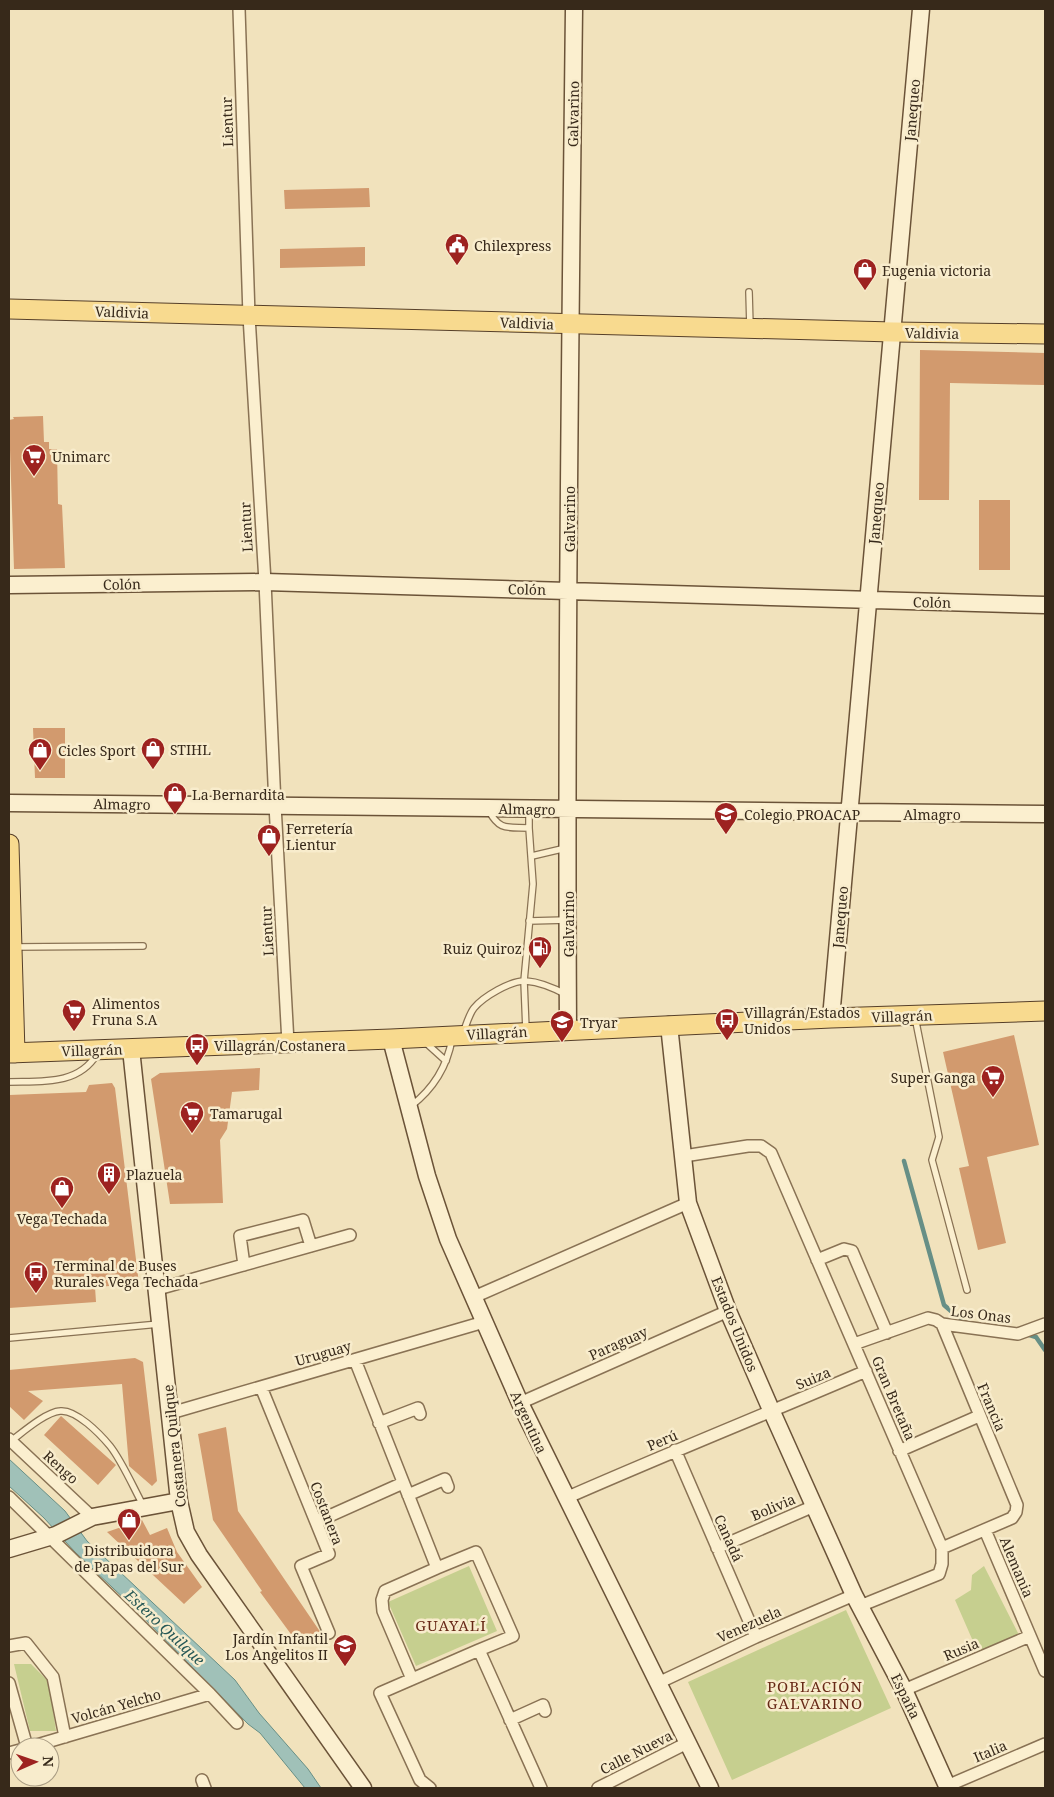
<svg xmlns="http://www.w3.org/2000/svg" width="1054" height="1797" viewBox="0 0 1054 1797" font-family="'Noto Serif',serif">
	<rect width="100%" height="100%" fill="#f1e2bc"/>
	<path fill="#c6cf8f" d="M 469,1566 L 497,1631 L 416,1666 L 388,1602 Z
		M 984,1566 L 1019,1635 L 979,1655 L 955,1600 L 971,1590 L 972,1575 Z
		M 846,1610 L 891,1708 L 732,1780 L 688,1682 Z
		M 14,1664 L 31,1664 L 49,1682 L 56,1731 L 30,1731 Z"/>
	<path fill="#a0c1b8" stroke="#678f86" d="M 9,1459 L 65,1511 L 87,1541 L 235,1680 L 259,1713 L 308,1769 L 321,1788 L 305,1788 L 260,1733 L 248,1724 L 132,1606 L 75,1552 L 44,1518 L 9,1486 Z"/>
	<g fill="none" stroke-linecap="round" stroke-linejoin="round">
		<path stroke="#678f86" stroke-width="4.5" d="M 904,1161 L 944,1305 L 966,1324
			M 1026,1334 L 1036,1337 L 1045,1350"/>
	</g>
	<path fill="#d29a6e" d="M 369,188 L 370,207 L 285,209 L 284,190 Z
		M 365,247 L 365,266 L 280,268 L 280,249 Z
		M 920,350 L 1045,353 L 1045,385 L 950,383 L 949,500 L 919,500 Z
		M 43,416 L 44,442 L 49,442 L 49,449 L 57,449 L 58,504 L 62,505 L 65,568 L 14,569 L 9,420 L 14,419 L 13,417 Z
		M 979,500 L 1010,500 L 1010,570 L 979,570 Z
		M 33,728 L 65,728 L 65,778 L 35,778 Z
		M 1014,1035 L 1039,1145 L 987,1157 L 1006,1243 L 978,1250 L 959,1168 L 969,1166 L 943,1052 Z
		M 260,1068 L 259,1090 L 232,1092 L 227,1129 L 220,1140 L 223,1203 L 170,1204 L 151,1079 L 160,1073 Z
		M 112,1083 L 115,1088 L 139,1284 L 95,1287 L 96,1302 L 9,1308 L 9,1095 L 86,1092 L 89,1085 Z
		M 135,1358 L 143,1362 L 157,1481 L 152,1486 L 129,1466 L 122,1384 L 28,1391 L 43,1401 L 24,1420 L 9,1406 L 9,1370 Z
		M 61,1416 L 116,1465 L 98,1485 L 44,1435 Z
		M 226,1427 L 238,1511 L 321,1633 L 296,1641 L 260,1592 L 262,1591 L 213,1520 L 198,1434 Z
		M 142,1520 L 150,1535 L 167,1528 L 177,1552 L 202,1587 L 184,1604 L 107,1532 Z"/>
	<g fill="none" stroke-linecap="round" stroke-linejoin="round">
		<g stroke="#897254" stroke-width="8">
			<path id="lane" d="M 749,292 L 750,327
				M 489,811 C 500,831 507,827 529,828 L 529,810
				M 532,856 L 566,848
				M 529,921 L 567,920
				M 14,947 L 143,946
				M 915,1017 L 939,1137 L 932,1160 L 967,1290
				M 526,1030 L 524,981 L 533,884 L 529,828
				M 463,1033 C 466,1026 469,1014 474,1008 C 483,997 511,980 526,981 C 540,982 554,988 567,995
				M 425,1042 L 446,1061
				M 9,1082 C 40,1081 78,1086 97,1054
				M 411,1106 C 433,1089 447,1067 452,1039
				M 9,1338 L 159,1324
				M 11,1441 C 23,1432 46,1412 60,1411 C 76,1409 100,1434 110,1446 C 122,1461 134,1489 144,1507"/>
		</g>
		<g stroke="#897254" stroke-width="14">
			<path id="street" d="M 239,9 L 249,316 L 265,582 L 275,805 L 288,1043
				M 684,1156 L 748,1146 L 761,1146 L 771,1153 L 942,1548 L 942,1564 L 939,1574 L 860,1606
				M 817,1260 L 844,1249 L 852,1251 L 887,1333
				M 244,1265 L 240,1236 L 303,1220 L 311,1246
				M 158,1289 L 350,1235
				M 474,1297 L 688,1203
				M 942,1324 L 1018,1334 L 1045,1324
				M 854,1344 L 928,1318 L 936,1320 L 942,1324 L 1017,1505 L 1016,1512 L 1012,1518 L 942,1548
				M 355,1360 L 437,1568 L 476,1552 L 513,1636 L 479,1650 L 541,1788
				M 261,1387 L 329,1554 L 301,1566 L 329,1633
				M 520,1403 L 728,1311
				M 171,1413 L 484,1322
				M 379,1423 L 418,1408 L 420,1414
				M 9,1439 L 92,1517
				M 675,1450 L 756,1637
				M 899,1451 L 979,1416
				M 408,1495 L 445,1479 L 448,1487
				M 9,1497 L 210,1694 L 237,1723
				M 566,1498 C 666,1454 766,1414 866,1371
				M 316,1522 L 403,1483
				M 985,1530 L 1045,1671
				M 717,1548 L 814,1506
				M 9,1646 L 26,1643 L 53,1677 L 65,1737
				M 412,1679 L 383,1611 L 382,1600 L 385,1591 L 437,1568
				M 9,1683 L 27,1747
				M 658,1683 L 756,1637 L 854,1595
				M 904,1690 L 1030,1636
				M 510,1720 L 543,1705 L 545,1711
				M 30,1747 L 210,1694
				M 9,1753 L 20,1750
				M 202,1780 L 205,1788
				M 947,1786 L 1045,1744
				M 430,1788 L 420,1780 L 380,1693 L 479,1650
				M 598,1788 L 687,1743"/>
		</g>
		<g stroke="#6b5338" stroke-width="19">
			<path id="secondary" d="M 9,585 L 265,582 L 1045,605
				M 9,803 L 1045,814
				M 831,1018 L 921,9
				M 669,1025 L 688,1203 L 728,1311 L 772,1412 L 854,1595 L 904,1690 L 948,1788
				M 568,1030 C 566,689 570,349 574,9
				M 391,1039 L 427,1176 L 448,1239 L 520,1403 L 710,1788
				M 131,1049 L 179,1501 L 186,1532 L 199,1555 L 363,1788
				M 9,1549 L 56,1535 L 92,1517 L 179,1501"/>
		</g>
		<g stroke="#563f29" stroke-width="21">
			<path id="primary" d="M 9,309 L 893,332 L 1045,334
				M 9,844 L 15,1053
				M 9,1053 L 391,1039 L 831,1018 L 1045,1011"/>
		</g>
		<use href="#lane" stroke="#fbefcf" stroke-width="5.5"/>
		<use href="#street" stroke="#fbefcf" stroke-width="11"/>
		<use href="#secondary" stroke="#fbefcf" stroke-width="16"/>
		<use href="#primary" stroke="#f8da8f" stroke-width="19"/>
	</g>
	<defs>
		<g id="civic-pin" transform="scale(1.25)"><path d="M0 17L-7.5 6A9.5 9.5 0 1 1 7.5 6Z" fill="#9d2220" stroke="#f8eccc"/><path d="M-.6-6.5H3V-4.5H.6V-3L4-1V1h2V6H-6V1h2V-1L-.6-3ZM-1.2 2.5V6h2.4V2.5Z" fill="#fff"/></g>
		<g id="shop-pin" transform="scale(1.25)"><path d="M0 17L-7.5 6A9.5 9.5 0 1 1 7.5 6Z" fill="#9d2220" stroke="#f8eccc"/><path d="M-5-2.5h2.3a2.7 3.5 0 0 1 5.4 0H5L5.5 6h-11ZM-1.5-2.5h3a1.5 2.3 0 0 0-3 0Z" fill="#fff"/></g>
		<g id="supermarket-pin" transform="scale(1.25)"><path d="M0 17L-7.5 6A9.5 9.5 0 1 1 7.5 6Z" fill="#9d2220" stroke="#f8eccc"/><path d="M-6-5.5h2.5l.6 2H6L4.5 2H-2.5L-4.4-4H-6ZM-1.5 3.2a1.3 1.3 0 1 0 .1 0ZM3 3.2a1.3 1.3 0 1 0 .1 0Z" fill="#fff"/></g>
		<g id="school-pin" transform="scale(1.25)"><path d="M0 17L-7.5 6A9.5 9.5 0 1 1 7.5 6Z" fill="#9d2220" stroke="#f8eccc"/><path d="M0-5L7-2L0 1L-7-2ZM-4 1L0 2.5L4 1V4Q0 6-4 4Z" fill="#fff"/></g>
		<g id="fuel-pin" transform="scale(1.25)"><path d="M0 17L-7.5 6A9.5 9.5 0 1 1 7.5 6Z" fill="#9d2220" stroke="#f8eccc"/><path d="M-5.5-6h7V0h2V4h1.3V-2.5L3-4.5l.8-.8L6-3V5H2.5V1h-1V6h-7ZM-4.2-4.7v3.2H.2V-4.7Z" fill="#fff"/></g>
		<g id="bus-pin" transform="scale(1.25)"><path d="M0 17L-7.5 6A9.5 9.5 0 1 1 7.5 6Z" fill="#9d2220" stroke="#f8eccc"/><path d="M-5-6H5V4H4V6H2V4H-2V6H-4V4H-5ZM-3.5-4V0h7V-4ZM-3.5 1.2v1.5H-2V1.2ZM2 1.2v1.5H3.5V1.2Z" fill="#fff"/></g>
		<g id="building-pin" transform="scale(1.25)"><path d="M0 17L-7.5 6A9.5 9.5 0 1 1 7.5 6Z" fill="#9d2220" stroke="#f8eccc"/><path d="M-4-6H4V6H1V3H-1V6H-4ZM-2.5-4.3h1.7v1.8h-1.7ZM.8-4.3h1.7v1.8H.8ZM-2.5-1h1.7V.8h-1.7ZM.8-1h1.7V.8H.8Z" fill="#fff"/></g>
	</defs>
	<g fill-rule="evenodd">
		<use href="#civic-pin" x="457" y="245"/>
		<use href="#shop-pin" x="865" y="270"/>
		<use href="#supermarket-pin" x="34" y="456"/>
		<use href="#shop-pin" x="153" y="749"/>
		<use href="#shop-pin" x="40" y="750"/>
		<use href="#shop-pin" x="175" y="794"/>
		<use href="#school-pin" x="726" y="814"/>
		<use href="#shop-pin" x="269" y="836"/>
		<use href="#fuel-pin" x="540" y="948"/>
		<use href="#supermarket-pin" x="74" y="1011"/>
		<use href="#bus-pin" x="727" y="1020"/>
		<use href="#school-pin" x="562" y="1022"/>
		<use href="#bus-pin" x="197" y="1045"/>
		<use href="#supermarket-pin" x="993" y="1077"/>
		<use href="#supermarket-pin" x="192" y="1113"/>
		<use href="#building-pin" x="109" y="1174"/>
		<use href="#shop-pin" x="62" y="1188"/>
		<use href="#bus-pin" x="36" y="1273"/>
		<use href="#shop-pin" x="129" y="1520"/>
		<use href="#school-pin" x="345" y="1646"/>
	</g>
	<g text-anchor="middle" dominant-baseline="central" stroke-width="5" stroke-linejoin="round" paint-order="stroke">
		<g font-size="14" fill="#37291a" stroke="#f8eccc">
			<text transform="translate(912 110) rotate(-85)">Janequeo</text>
			<text transform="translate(573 114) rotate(-89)">Galvarino</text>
			<text transform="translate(227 122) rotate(-92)">Lientur</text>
			<text transform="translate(122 312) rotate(2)">Valdivia</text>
			<text transform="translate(527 323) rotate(2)">Valdivia</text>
			<text transform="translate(932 333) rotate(1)">Valdivia</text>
			<text transform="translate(876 513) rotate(-85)">Janequeo</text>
			<text transform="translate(569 519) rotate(-90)">Galvarino</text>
			<text transform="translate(246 527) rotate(-93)">Lientur</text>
			<text transform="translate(122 584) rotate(-1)">Colón</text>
			<text transform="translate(527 589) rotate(1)">Colón</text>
			<text transform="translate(932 602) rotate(1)">Colón</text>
			<text transform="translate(122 804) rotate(1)">Almagro</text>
			<text transform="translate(527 809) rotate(1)">Almagro</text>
			<text x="932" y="814">Almagro</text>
			<text transform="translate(840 917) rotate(-85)">Janequeo</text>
			<text transform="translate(568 924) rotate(-90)">Galvarino</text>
			<text transform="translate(267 931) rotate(-93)">Lientur</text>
			<text transform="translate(902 1016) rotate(-2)">Villagrán</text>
			<text transform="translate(497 1033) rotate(-3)">Villagrán</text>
			<text transform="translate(92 1050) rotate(-2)">Villagrán</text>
			<text transform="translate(981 1314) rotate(7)">Los Onas</text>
			<text transform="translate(735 1324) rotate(68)">Estados Unidos</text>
			<text transform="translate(618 1343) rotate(-24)">Paraguay</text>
			<text transform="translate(323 1353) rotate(-16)">Uruguay</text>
			<text transform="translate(813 1378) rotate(-23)">Suiza</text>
			<text transform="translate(894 1398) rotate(67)">Gran Bretaña</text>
			<text transform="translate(992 1407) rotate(67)">Francia</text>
			<text transform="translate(529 1422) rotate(65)">Argentina</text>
			<text transform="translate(662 1440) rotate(-23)">Perú</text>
			<text transform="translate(174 1446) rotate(-96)">Costanera Quilque</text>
			<text transform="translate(61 1467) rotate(42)">Rengo</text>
			<text transform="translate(773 1507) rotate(-23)">Bolivia</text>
			<text transform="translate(327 1513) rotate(69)">Costanera</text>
			<text transform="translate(729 1538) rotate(66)">Canadá</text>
			<text transform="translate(1017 1567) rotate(67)">Alemania</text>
			<text transform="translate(749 1624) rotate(-24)">Venezuela</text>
			<text transform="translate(961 1649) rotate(-23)">Rusia</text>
			<text transform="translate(906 1696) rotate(64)">España</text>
			<text transform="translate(116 1706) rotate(-16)">Volcán Yelcho</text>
			<text transform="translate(990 1751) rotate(-23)">Italia</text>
			<text transform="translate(636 1752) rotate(-27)">Calle Nueva</text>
		</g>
		<g font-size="14" fill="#37291a" stroke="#f8eccc" text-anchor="start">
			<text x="474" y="245">Chilexpress</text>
			<text x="882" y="270">Eugenia victoria</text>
			<text x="52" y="456">Unimarc</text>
			<text x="170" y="749">STIHL</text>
			<text x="58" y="750">Cicles Sport</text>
			<text x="192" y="794">La Bernardita</text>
			<text x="744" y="814">Colegio PROACAP</text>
			<text x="286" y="828">Ferretería<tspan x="286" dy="16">Lientur</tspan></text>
			<text x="522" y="948" text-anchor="end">Ruiz Quiroz</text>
			<text x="92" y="1003">Alimentos<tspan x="92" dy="16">Fruna S.A</tspan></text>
			<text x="744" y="1012">Villagrán/Estados<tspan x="744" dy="16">Unidos</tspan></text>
			<text x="580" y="1022">Tryar</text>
			<text x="214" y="1045">Villagrán/Costanera</text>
			<text x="976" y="1077" text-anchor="end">Super Ganga</text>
			<text x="210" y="1113">Tamarugal</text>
			<text x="126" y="1174">Plazuela</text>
			<text x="62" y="1218" text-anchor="middle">Vega Techada</text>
			<text x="54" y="1265">Terminal de Buses<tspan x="54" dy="16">Rurales Vega Techada</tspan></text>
			<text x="129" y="1550" text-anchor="middle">Distribuidora<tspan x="129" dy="16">de Papas del Sur</tspan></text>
			<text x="328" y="1638" text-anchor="end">Jardín Infantil<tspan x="328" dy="16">Los Angelitos II</tspan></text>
		</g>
		<g font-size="15" letter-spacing="1" fill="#672916" stroke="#f8eccc">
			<text x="451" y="1625">GUAYALÍ</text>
			<text x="815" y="1686">POBLACIÓN<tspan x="815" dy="17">GALVARINO</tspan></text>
		</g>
		<g font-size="15" font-style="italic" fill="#285957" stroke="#f8eccc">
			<text transform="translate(165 1627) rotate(43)">Estero Quilque</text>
		</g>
	</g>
	<rect width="1054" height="1797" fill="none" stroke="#37291a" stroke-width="20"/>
	<g transform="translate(35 1762) rotate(88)"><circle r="24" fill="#f8eccc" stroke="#ab9e85"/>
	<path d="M0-4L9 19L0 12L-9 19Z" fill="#9d2220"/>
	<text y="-8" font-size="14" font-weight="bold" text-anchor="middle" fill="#37291a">N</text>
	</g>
</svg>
